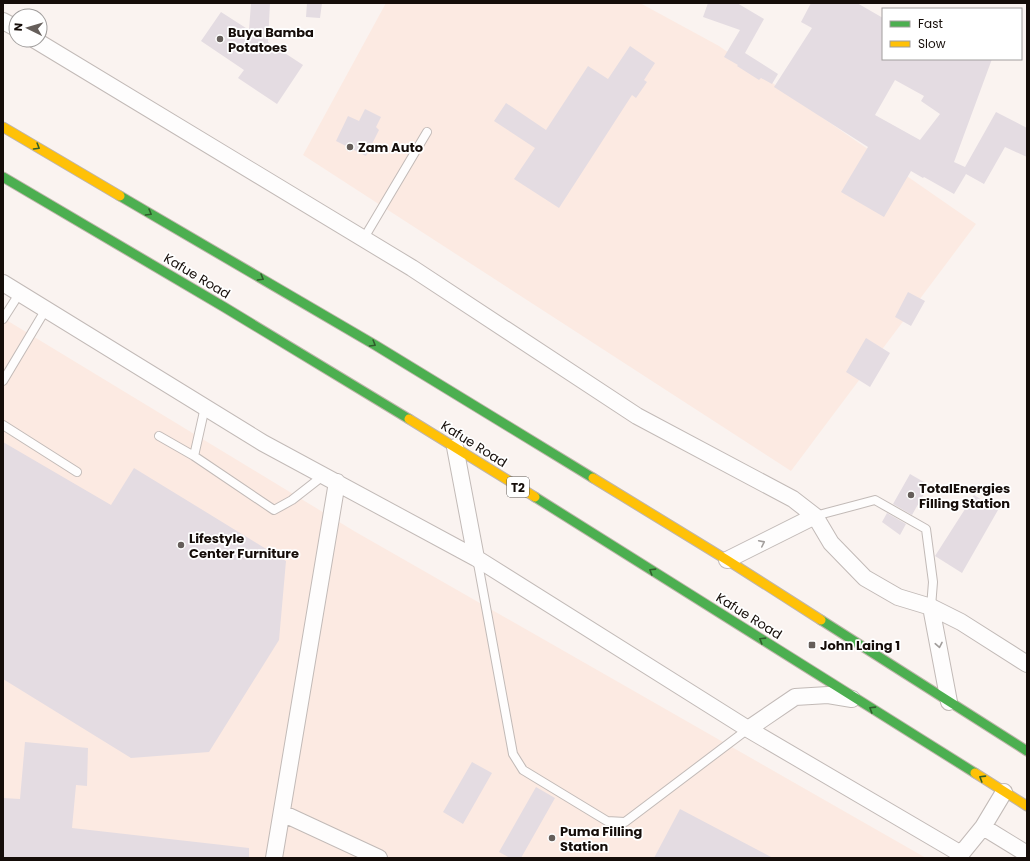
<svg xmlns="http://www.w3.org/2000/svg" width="1030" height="861" viewBox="0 0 1030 861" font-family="Poppins,sans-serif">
	<rect width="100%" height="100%" fill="#faf3f0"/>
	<path fill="#fceae2" d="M 386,3 L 640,3 L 719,46 L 976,224 L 791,471 L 303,155 Z
		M 3,318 L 354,531 L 926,858 L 3,858 Z"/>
	<path fill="#e4dce2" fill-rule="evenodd" d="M 251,3 L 270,3 L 268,42 L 303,65 L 277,104 L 238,78 L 244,70 L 201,41 L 221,12 L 249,30 Z
		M 307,3 L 322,3 L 320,18 L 306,17 Z
		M 708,3 L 737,3 L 764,19 L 745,53 L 778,74 L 772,84 L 761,78 L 759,80 L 737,66 L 738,65 L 724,57 L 740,30 L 703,17 Z
		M 811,3 L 857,3 L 883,18 L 883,59 L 992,59 L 954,162 L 965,167 L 996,112 L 1027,128 L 1027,157 L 1005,147 L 984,184 L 966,174 L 954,194 L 924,177 L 923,178 L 911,171 L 884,217 L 841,192 L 868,147 L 774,87 L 812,28 L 801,22 ZM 895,80 L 924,96 L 921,101 L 940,114 L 920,140 L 875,115 Z
		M 630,46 L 655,63 L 644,80 L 647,82 L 636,98 L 632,95 L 559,208 L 514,179 L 535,148 L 494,121 L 506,103 L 546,130 L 588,66 L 608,79 Z
		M 365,109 L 381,117 L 376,127 L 379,130 L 366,156 L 336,141 L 348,116 L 359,121 Z
		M 908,292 L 925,301 L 911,326 L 895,317 Z
		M 866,338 L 890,353 L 870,387 L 846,372 Z
		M 3,442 L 111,505 L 134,468 L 286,561 L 279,640 L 209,752 L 131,758 L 3,679 Z
		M 910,474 L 929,485 L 912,515 L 893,504 Z
		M 974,495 L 998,510 L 962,573 L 935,556 Z
		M 887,513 L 906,524 L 900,535 L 882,522 Z
		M 25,742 L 88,748 L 87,786 L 76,785 L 72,828 L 249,848 L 249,858 L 3,858 L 3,798 L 20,799 Z
		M 472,762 L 492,773 L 463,824 L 443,812 Z
		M 536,787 L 555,798 L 521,858 L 510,858 L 499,852 Z
		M 680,809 L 773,858 L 654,858 Z"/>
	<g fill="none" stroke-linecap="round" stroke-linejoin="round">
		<g stroke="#c2bab7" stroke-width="10">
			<path id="lane" d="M 364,238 L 427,132
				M 3,319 L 19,294
				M 3,381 L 46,309
				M 205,407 L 194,456 L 274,510 L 292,500 L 324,475
				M 3,425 L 77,472
				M 159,436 L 194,456
				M 815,516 L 875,500 L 926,529 L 933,582 L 931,607
				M 477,558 L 513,754 L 523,770 L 607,821 L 625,822 L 748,729"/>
		</g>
		<g stroke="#c2bab7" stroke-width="18">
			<path id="street" d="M 3,21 L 16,28
				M 35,40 L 412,268 L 637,416 L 793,499 L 815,516 L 831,543 L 865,578 L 898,597 L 931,607 L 961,622 L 1027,664
				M 3,283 L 263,443 L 476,558 L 748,729 L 795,697 L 828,695 L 852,699
				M 455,447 L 476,558
				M 727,560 L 815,516
				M 931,607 L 949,702
				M 748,729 L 961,854 L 983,827
				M 1004,792 L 983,827 L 1027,854
				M 282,813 L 379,858
				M 274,858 L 337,482"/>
		</g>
		<g stroke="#bfb5ab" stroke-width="11">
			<path id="fast" d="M 3,177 L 224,307 L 409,419
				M 120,196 L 375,345 L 593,478
				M 535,497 L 975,773
				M 821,620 L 1027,751"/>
		</g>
		<g stroke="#bfb5ab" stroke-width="11">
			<path id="slow" d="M 3,127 L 120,196
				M 409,419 L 535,497
				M 593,478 L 727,560 L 821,620
				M 975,773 L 1027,806"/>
		</g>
		<use href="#lane" stroke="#fefdfd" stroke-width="8"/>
		<use href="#street" stroke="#fefdfd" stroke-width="16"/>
		<use href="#fast" stroke="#4caf50" stroke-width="9"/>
		<use href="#slow" stroke="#ffc107" stroke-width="9"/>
	</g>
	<defs><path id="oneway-chevron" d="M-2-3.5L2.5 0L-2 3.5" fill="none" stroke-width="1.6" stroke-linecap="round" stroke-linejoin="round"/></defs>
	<g stroke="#305e2c">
		<use href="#oneway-chevron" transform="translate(37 147) rotate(31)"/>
		<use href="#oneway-chevron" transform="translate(149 213) rotate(30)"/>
		<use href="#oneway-chevron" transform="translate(261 278) rotate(30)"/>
		<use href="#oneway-chevron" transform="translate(373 344) rotate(31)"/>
		<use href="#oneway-chevron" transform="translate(652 571) rotate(-148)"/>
		<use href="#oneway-chevron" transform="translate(762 640) rotate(-148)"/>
		<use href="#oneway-chevron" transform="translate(872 709) rotate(-148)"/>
		<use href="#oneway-chevron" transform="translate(982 778) rotate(-148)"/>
	</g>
	<g stroke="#a19d9b">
		<use href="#oneway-chevron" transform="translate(762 543) rotate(-26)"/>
		<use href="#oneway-chevron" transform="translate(939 645) rotate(79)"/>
	</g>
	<g fill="#655e5a" stroke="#fff" stroke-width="1.5">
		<circle cx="220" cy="39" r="4"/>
		<circle cx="350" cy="147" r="4"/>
		<circle cx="911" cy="495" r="4"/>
		<circle cx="181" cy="545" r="4"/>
		<rect x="808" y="641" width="8" height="8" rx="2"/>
		<circle cx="552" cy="838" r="4"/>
	</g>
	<g text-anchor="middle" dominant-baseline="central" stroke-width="3.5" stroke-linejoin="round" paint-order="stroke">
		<rect fill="#fff" stroke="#5b5653" stroke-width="1" x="507" y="477" width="22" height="20" rx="3"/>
		<g font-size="12" font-weight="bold" fill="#150d09">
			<text x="518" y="487">T2</text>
		</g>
		<g font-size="13" font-weight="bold" fill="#150d09" stroke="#fff" text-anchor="start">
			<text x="228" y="32">Buya Bamba<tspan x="228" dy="15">Potatoes</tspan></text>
			<text x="358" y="147">Zam Auto</text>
			<text x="919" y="488">TotalEnergies<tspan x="919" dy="15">Filling Station</tspan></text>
			<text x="189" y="538">Lifestyle<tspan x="189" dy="15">Center Furniture</tspan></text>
			<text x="820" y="645">John Laing 1</text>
			<text x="560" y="831">Puma Filling<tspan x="560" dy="15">Station</tspan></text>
		</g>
		<g font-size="13" fill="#150d09" stroke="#fff">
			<text transform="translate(197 276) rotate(31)">Kafue Road</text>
			<text transform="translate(474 444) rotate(32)">Kafue Road</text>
			<text transform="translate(749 616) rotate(32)">Kafue Road</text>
		</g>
	</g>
	<rect width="1030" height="861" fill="none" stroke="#150d09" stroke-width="8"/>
	<rect x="882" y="8" width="140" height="52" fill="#ffffff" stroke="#a19e9d"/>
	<rect x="890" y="21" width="20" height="6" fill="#4caf50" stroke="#a19e9d"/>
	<text x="918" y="28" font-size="12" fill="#150d09">Fast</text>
	<rect x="890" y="41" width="20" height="6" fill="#ffc107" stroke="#a19e9d"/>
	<text x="918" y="48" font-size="12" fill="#150d09">Slow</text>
	<g transform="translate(28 28) rotate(275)"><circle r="19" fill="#ffffff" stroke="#a19e9d"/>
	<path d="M0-3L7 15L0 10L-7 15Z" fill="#655e5a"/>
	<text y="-6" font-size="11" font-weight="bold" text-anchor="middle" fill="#150d09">N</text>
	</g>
</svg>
